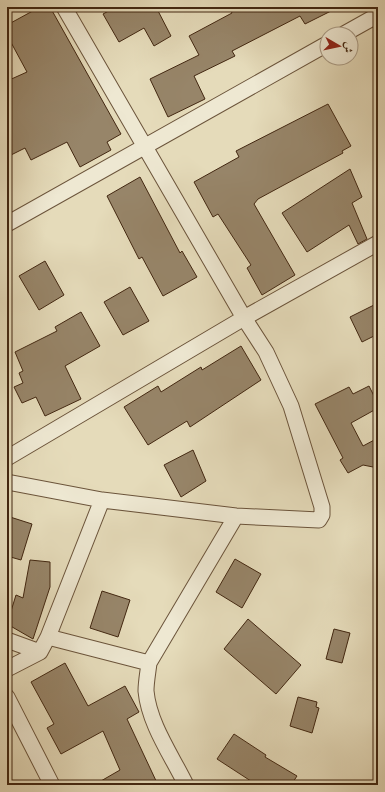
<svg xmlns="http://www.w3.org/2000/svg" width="385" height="792" viewBox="0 0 385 792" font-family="'Old Standard TT',Amiri,serif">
	<rect width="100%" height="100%" fill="#e5dbba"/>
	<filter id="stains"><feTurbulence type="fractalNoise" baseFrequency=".005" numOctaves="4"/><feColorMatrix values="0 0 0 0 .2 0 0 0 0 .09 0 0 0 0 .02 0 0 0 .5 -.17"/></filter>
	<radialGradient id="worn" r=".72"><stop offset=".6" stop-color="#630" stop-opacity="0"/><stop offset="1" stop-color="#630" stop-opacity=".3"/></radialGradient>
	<path fill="#978569" stroke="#422711" d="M 40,7 L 50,7 L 121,134 L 107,142 L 111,150 L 80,167 L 67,142 L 31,160 L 25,148 L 7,157 L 7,81 L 27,72 L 7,35 L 7,25 Z
		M 116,7 L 156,7 L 171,36 L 154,46 L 144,28 L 119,42 L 103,14 Z
		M 229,7 L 339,7 L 305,24 L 300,16 L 232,51 L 235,56 L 194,76 L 205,99 L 168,117 L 150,79 L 199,55 L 189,36 L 232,13 Z
		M 328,104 L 351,146 L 342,151 L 343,153 L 258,199 L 254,204 L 295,275 L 262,295 L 247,268 L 251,265 L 218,214 L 213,217 L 194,182 L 239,157 L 236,151 Z
		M 350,169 L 362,197 L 352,203 L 367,239 L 358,244 L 349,225 L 307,252 L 282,213 Z
		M 140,177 L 180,253 L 182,251 L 197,277 L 163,296 L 142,257 L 139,259 L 107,196 Z
		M 45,261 L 64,295 L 39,310 L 19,276 Z
		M 130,287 L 149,321 L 123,335 L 104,302 Z
		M 378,303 L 378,334 L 362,342 L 350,317 Z
		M 81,312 L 100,346 L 65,366 L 81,399 L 45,416 L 36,397 L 22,403 L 14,387 L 23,383 L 19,373 L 23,371 L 15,352 L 57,331 L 55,327 Z
		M 241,346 L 261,380 L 190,427 L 187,421 L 148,445 L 124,407 L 158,386 L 161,392 L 201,367 L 202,370 Z
		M 369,386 L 378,404 L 378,408 L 351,423 L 363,446 L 378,438 L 378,468 L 363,465 L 348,473 L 340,460 L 343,458 L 315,404 L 349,387 L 353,394 Z
		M 193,450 L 206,481 L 181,497 L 164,465 Z
		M 7,516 L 32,524 L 21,560 L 7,556 Z
		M 235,559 L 261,574 L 242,608 L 216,592 Z
		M 30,560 L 50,562 L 50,587 L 33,639 L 7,624 L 16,595 L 23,598 Z
		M 102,591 L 130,600 L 118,637 L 90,628 Z
		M 248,619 L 301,665 L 276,694 L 224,649 Z
		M 334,629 L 350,633 L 342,663 L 326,659 Z
		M 65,663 L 88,706 L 125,686 L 139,712 L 127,719 L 158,785 L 94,785 L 120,770 L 103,731 L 61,754 L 47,728 L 54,724 L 31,682 Z
		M 298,697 L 317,702 L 316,707 L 319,708 L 312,733 L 290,726 Z
		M 234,734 L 266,755 L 265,757 L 297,776 L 291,785 L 257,785 L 217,759 Z"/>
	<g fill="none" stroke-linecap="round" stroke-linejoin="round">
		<g stroke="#6b543b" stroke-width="17">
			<path id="minor" d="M 344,34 L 378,15
				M 7,224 L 327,44
				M 7,458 L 244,318 L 378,243
				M 7,482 L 102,500 L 236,516 L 319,520 L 322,515 L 322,507 L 291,406 L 266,352 L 244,318 L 64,7
				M 48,637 L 149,663
				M 7,640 L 40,652
				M 7,669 L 40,652 L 48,637 L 102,500
				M 7,697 L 52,785
				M 186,785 C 172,756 149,724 146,691 C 146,682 148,672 149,663 L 236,516"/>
		</g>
		<use href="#minor" stroke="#eee8d2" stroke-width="15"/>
	</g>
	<rect width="385" height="792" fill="none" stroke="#e5dbba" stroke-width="24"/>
	<rect x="8" y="8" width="369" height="776" fill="none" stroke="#422711" stroke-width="2"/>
	<rect x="12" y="12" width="361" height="768" fill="none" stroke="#422711"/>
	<g transform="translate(339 46) rotate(99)"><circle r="19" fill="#eee8d2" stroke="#a99b85"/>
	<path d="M0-3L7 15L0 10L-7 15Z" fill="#8f2418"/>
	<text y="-6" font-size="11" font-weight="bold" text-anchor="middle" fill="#422711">ش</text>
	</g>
	<rect width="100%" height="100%" filter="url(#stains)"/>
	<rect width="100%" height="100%" fill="url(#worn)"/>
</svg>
